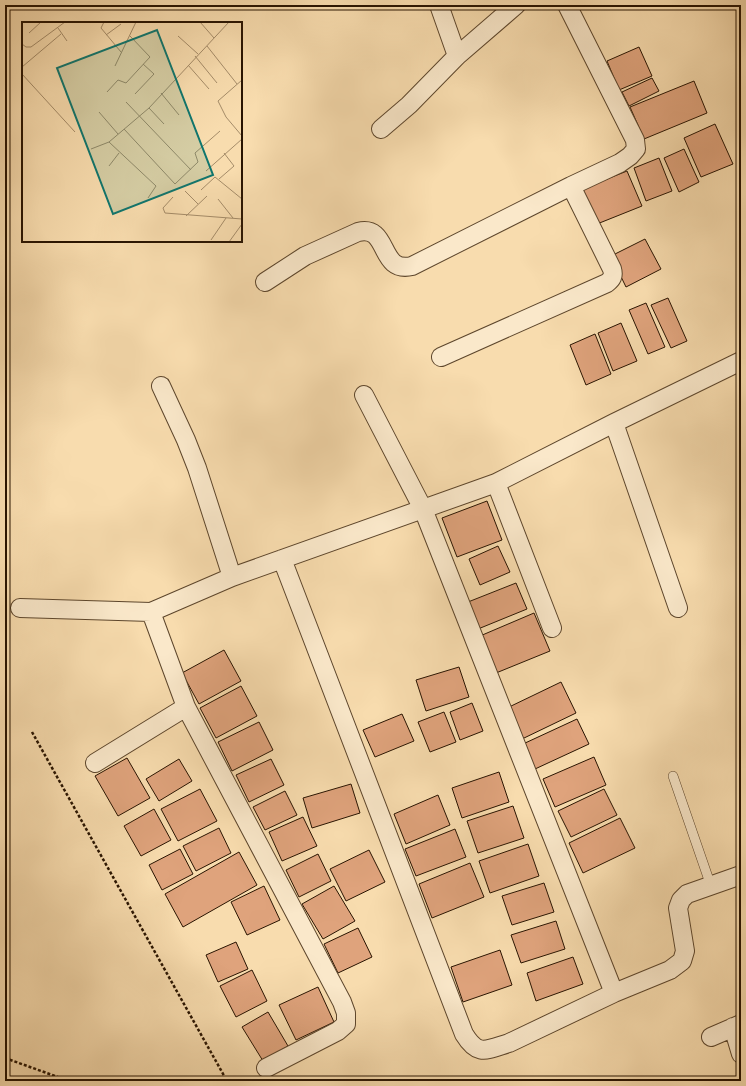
<svg xmlns="http://www.w3.org/2000/svg" width="746" height="1086" viewBox="0 0 746 1086" font-family="'Libre Caslon Text',serif">
	<rect width="100%" height="100%" fill="#f8dcae"/>
	<filter id="stains"><feTurbulence type="fractalNoise" baseFrequency=".005" numOctaves="4"/><feColorMatrix values="0 0 0 0 .2 0 0 0 0 .09 0 0 0 0 .02 0 0 0 .5 -.17"/></filter>
	<radialGradient id="worn" r=".72"><stop offset=".6" stop-color="#630" stop-opacity="0"/><stop offset="1" stop-color="#630" stop-opacity=".3"/></radialGradient>
	<path fill="#dfa37c" stroke="#291401" d="M 639,47 L 652,76 L 619,90 L 607,61 Z
		M 652,78 L 659,91 L 629,106 L 622,92 Z
		M 694,81 L 707,113 L 644,139 L 630,107 Z
		M 715,124 L 733,164 L 701,177 L 684,138 Z
		M 684,149 L 699,182 L 679,192 L 664,158 Z
		M 659,158 L 672,191 L 646,201 L 634,168 Z
		M 627,171 L 642,206 L 597,224 L 582,189 Z
		M 645,239 L 661,269 L 626,287 L 611,256 Z
		M 668,298 L 687,341 L 671,348 L 651,305 Z
		M 646,303 L 665,347 L 648,354 L 629,310 Z
		M 621,323 L 637,361 L 613,371 L 598,333 Z
		M 595,334 L 611,374 L 586,385 L 570,345 Z
		M 487,501 L 502,540 L 457,557 L 442,518 Z
		M 498,546 L 510,572 L 480,585 L 469,559 Z
		M 516,583 L 527,609 L 478,629 L 468,602 Z
		M 534,613 L 550,651 L 496,673 L 480,636 Z
		M 224,650 L 241,681 L 199,704 L 182,673 Z
		M 459,667 L 469,697 L 426,711 L 416,680 Z
		M 561,682 L 576,713 L 522,739 L 507,708 Z
		M 241,686 L 257,716 L 216,738 L 200,708 Z
		M 472,703 L 483,731 L 460,740 L 450,712 Z
		M 444,712 L 456,742 L 430,752 L 418,722 Z
		M 402,714 L 414,741 L 375,757 L 363,730 Z
		M 577,719 L 589,744 L 535,769 L 523,744 Z
		M 259,722 L 273,750 L 232,771 L 218,742 Z
		M 594,757 L 606,785 L 555,807 L 543,779 Z
		M 127,758 L 150,798 L 118,816 L 95,776 Z
		M 179,759 L 192,781 L 159,801 L 146,779 Z
		M 271,759 L 284,785 L 249,802 L 236,775 Z
		M 499,772 L 509,802 L 462,818 L 452,788 Z
		M 351,784 L 360,813 L 312,828 L 303,798 Z
		M 200,789 L 217,821 L 178,841 L 161,809 Z
		M 604,789 L 617,815 L 571,837 L 558,811 Z
		M 285,791 L 297,815 L 265,830 L 253,807 Z
		M 438,795 L 450,825 L 406,844 L 394,814 Z
		M 513,806 L 524,838 L 478,853 L 467,821 Z
		M 154,809 L 171,840 L 141,856 L 124,826 Z
		M 303,817 L 317,846 L 282,861 L 269,832 Z
		M 620,818 L 635,848 L 583,873 L 569,843 Z
		M 219,828 L 231,853 L 196,871 L 183,846 Z
		M 455,829 L 466,857 L 416,876 L 405,849 Z
		M 528,844 L 539,876 L 490,893 L 479,861 Z
		M 180,849 L 193,874 L 162,890 L 149,865 Z
		M 369,850 L 385,882 L 346,901 L 330,869 Z
		M 239,852 L 257,885 L 183,927 L 165,894 Z
		M 318,854 L 331,881 L 299,897 L 286,870 Z
		M 470,863 L 484,897 L 432,918 L 419,884 Z
		M 544,883 L 554,912 L 512,925 L 502,896 Z
		M 264,886 L 280,920 L 247,935 L 231,902 Z
		M 334,886 L 355,921 L 323,939 L 302,904 Z
		M 556,921 L 565,949 L 521,963 L 511,935 Z
		M 358,928 L 372,957 L 338,973 L 324,944 Z
		M 236,942 L 248,969 L 218,982 L 206,955 Z
		M 500,950 L 512,985 L 463,1002 L 451,967 Z
		M 573,957 L 583,984 L 536,1001 L 527,973 Z
		M 252,970 L 267,1001 L 236,1017 L 220,986 Z
		M 318,987 L 334,1022 L 296,1040 L 279,1005 Z
		M 268,1012 L 288,1046 L 263,1061 L 242,1027 Z"/>
	<g fill="none" stroke-linecap="round" stroke-linejoin="round">
		<g stroke="#5d462c" stroke-width="10">
			<path id="lane" d="M 673,776 L 711,886"/>
		</g>
		<g stroke="#5d462c" stroke-width="20">
			<path id="street" d="M 439,5 L 457,56
				M 381,129 L 409,105 L 457,56 L 516,5
				M 265,282 L 305,256 L 358,232 C 390,224 378,274 412,266 L 571,186 L 620,163 L 630,156 L 636,149 L 635,140 L 567,5
				M 441,357 L 607,283 C 612,279 614,276 612,269 L 571,186
				M 161,386 L 186,440 L 197,468 L 232,577
				M 364,395 L 423,509 L 614,993
				M 614,423 L 678,608
				M 496,483 L 552,628
				M 282,559 L 464,1034 C 478,1057 486,1050 509,1043 L 614,993 L 670,970 L 682,961 L 685,951 L 678,908 L 681,900 L 687,894 L 741,875
				M 20,608 L 151,612 L 232,577 L 496,483 L 614,423 L 741,361
				M 151,612 L 186,707 L 342,1002 L 346,1013 L 346,1024 L 338,1031 L 266,1068
				M 95,763 L 186,707
				M 733,1027 L 741,1054
				M 711,1037 L 741,1024"/>
		</g>
		<path stroke="#291401" stroke-width="2.5" stroke-dasharray="3 2" stroke-linecap="butt" d="M 32,732 L 227,1081
			M 5,1058 L 69,1081"/>
		<use href="#lane" stroke="#fae8ca" stroke-width="9"/>
		<use href="#street" stroke="#fae8ca" stroke-width="18"/>
	</g>
	<g transform="translate(22 22)">
		<rect width="220" height="220" fill="#f8dcae"/>
		<path fill="none" stroke="#a58c69" stroke-width="1" d="M 82,0 L 79,6 L 99,30M 178,0 L 192,16M 36,6 L 45,19M 7,11 L 19,0M 84,13 L 99,2M 156,14 L 176,32M 0,22 L 4,25 L 9,25 L 43,0M 185,24 L 215,62M 173,34 L 195,61M 166,43 L 187,67M 93,44 L 114,0M 0,45 L 39,12M 0,52 L 53,110M 220,58 L 196,79 L 204,95 L 220,114M 85,70 L 96,58 L 104,61 L 128,35 L 108,14M 139,71 L 157,93M 113,72 L 132,52 L 121,42M 104,80 L 169,148M 127,86 L 142,102M 77,90 L 96,112M 102,107 L 153,162 L 176,140 L 173,131 L 198,109M 87,120 L 134,164 L 126,176M 69,127 L 87,120 L 127,86 L 207,0M 87,144 L 97,131M 184,149 L 220,117M 197,157 L 212,144 L 202,131M 179,168 L 193,155 L 220,177M 163,169 L 176,182M 151,175 L 141,186 L 143,191 L 220,197M 196,177 L 211,196M 164,194 L 185,174M 189,218 L 204,196M 207,220 L 220,202"/>
		<path fill="#0f766e" fill-opacity="0.15" stroke="#0f766e" stroke-width="2" d="M 135,8 L 191,153 L 91,192 L 35,46 Z"/>
		<rect width="220" height="220" fill="none" stroke="#291401" stroke-width="2"/>
	</g>
	<rect width="746" height="1086" fill="none" stroke="#f8dcae" stroke-width="20"/>
	<rect x="6" y="6" width="734" height="1074" fill="none" stroke="#291401" stroke-width="2"/>
	<rect x="10" y="10" width="726" height="1066" fill="none" stroke="#291401"/>
	<rect width="100%" height="100%" filter="url(#stains)"/>
	<rect width="100%" height="100%" fill="url(#worn)"/>
</svg>
